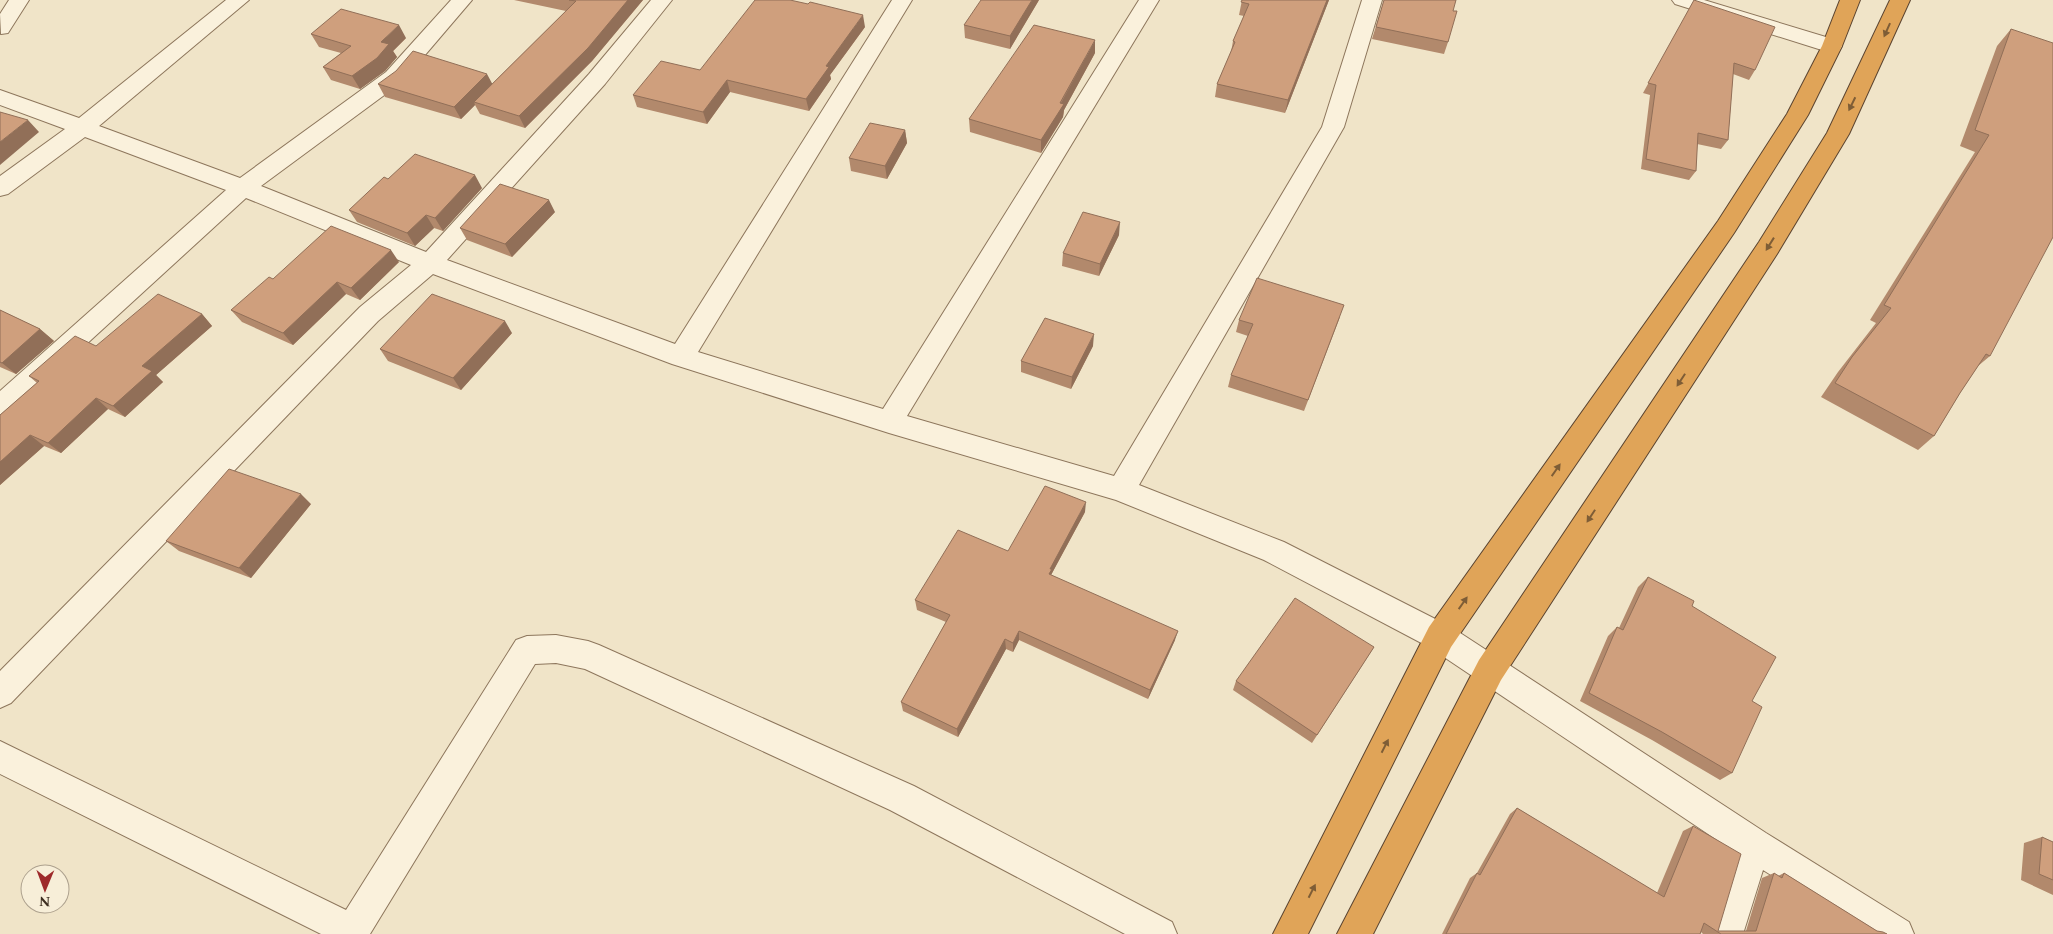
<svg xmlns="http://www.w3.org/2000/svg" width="2053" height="934" viewBox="0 0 2053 934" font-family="Spectral,serif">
	<rect width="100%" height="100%" fill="#f0e4c8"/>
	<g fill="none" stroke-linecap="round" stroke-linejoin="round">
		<g stroke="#8d765c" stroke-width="2">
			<path id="minor" d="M 9,0 L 29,0 L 8,33 L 1,34 L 0,14 Z
				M 226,0 L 249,0 L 99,126 L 240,178 L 386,72 L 451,0 L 472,0 L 402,82 L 261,186 L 426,252 L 589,74 L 651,0 L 672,0 L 605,84 L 447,260 L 675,344 L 892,0 L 912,0 L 698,352 L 883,409 L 1139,0 L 1159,0 L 907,416 L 1114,476 L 1322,127 L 1362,0 L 1382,0 L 1344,127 L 1139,485 L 1284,542 L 1451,627 L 1766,833 L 1909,922 L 1914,934 L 1865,934 L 1763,870 L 1743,934 L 1709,934 L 1735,852 L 1429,647 L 1264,560 L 1116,500 L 889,433 L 672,364 L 433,274 L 378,321 L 11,703 L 0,708 L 0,671 L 360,307 L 411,265 L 246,198 L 9,415 L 0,418 L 0,391 L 226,190 L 85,137 L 8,194 L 0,196 L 0,176 L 65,129 L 0,105 L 0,90 L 79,118 Z
				M 1672,0 L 1704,0 L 1839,41 L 1842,46 L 1839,51 L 1832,53 L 1825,51 L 1675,4 Z
				M 556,635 L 588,641 L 599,645 L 914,786 L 1172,922 L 1177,934 L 1125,934 L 890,810 L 585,669 L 556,663 L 535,664 L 370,934 L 321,934 L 0,774 L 0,741 L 346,910 L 516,640 L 527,636 Z"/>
		</g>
		<g stroke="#5b4430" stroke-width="2">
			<path id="highway" d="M 1840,0 L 1860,0 L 1842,46 L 1808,115 L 1734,233 L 1451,647 L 1308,934 L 1273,934 L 1429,627 L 1718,221 L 1787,114 L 1822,46 Z
				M 1890,0 L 1910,0 L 1849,134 L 1777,254 L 1501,680 L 1373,934 L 1337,934 L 1479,660 L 1759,242 L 1827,133 Z"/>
		</g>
		<use href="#minor" fill="#faf1dc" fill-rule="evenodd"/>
		<use href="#highway" fill="#e0a458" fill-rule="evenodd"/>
	</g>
	<path fill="#b2896c" d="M 514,0 L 643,0 L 592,61 L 525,128 L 480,114 L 475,105 L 461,119 L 385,97 L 378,84 L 492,84 L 566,11 Z
		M 1039,0 L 1010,49 L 965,38 L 964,25 Z
		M 1242,0 L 1329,0 L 1285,113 L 1215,97 L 1217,84 L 1231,52 L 1233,41 L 1244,16 L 1239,15 Z
		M 1384,0 L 1453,11 L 1448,42 L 1444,54 L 1372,39 Z
		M 1694,0 L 1755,70 L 1749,80 L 1733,74 L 1728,140 L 1721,149 L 1697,144 L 1696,171 L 1689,180 L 1641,169 L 1650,95 L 1643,93 Z
		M 865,27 L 830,75 L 831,79 L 809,111 L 730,92 L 707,124 L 637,107 L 633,95 L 700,70 Z
		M 2011,29 L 1990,356 L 1978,366 L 1960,393 L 1934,436 L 1918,450 L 1821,397 L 1838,372 L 1876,323 L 1870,320 L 1975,152 L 1960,146 L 1997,46 Z
		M 311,34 L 406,38 L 393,51 L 397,57 L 385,71 L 360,89 L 331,80 L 323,67 L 341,53 L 319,47 Z
		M 1095,53 L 1064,110 L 1063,117 L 1041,153 L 970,132 L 969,119 Z
		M 905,130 L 907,143 L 887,179 L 851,171 L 849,158 Z
		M 388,179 L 482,188 L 443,231 L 434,228 L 415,246 L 357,222 L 349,210 Z
		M 555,212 L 512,257 L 467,240 L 460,228 Z
		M 1119,235 L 1099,276 L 1062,266 L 1063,253 Z
		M 399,262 L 360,300 L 346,294 L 293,345 L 242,322 L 231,310 L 273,279 Z
		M 0,310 L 40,329 L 54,341 L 16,374 L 0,367 Z
		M 202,314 L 212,326 L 156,375 L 163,382 L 125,417 L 108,409 L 61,453 L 44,446 L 0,485 L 0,415 L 37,383 L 29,376 L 96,346 Z
		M 1340,317 L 1304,411 L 1228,387 L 1231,375 L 1248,336 L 1236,332 L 1239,320 Z
		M 512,333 L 461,390 L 388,361 L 380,349 Z
		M 1093,346 L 1071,389 L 1021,372 L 1021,361 Z
		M 311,504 L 251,578 L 179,551 L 166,541 Z
		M 1085,512 L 1051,575 L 1175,640 L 1148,699 L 1019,640 L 1013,652 L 1006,649 L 958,737 L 903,711 L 901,702 L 946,622 L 917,610 L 915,600 L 1008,551 Z
		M 1648,577 L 1692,606 L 1752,701 L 1732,773 L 1720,780 L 1652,740 L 1580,701 L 1608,636 L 1617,627 L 1619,628 L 1638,587 Z
		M 1374,647 L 1312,743 L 1233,690 L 1236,681 Z
		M 1517,808 L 1657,893 L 1683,831 L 1693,826 L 1718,931 L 1746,931 L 1762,878 L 1774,873 L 1778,876 L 1784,873 L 1877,931 L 1887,934 L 1703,934 L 1701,932 L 1700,934 L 1442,934 L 1470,878 L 1477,873 L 1510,814 Z
		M 2042,837 L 2053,842 L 2053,895 L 2021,880 L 2024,843 Z"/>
	<path fill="#916f58" d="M 628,0 L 643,0 L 592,61 L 525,128 L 519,116 Z
		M 1032,0 L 1039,0 L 1010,49 L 1010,36 Z
		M 1327,0 L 1329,0 L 1285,113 L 1288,100 Z
		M 863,15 L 865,27 L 830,75 L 831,79 L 809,111 L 806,99 L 826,66 Z
		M 399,25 L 406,38 L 393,51 L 397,57 L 385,71 L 360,89 L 352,76 L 381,42 Z
		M 1095,40 L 1095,53 L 1064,110 L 1063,117 L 1041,153 L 1041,140 Z
		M 487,74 L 494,87 L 474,102 L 475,105 L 461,119 L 454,107 Z
		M 727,80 L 730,92 L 707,124 L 703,112 Z
		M 28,120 L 39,132 L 0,165 L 0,142 Z
		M 905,130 L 907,143 L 887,179 L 885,166 Z
		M 475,175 L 482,188 L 443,231 L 435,218 Z
		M 549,200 L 555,212 L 512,257 L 505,244 Z
		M 426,215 L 434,228 L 415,246 L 407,233 Z
		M 1120,222 L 1119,235 L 1099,276 L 1100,264 Z
		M 391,250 L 399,262 L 360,300 L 351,288 Z
		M 337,282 L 346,294 L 293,345 L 283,333 Z
		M 202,314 L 212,326 L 156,375 L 163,382 L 125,417 L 113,406 L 142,366 Z
		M 505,321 L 512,333 L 461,390 L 453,378 Z
		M 40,329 L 54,341 L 16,374 L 2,363 Z
		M 1094,334 L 1093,346 L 1071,389 L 1072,377 Z
		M 96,398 L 108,409 L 61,453 L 48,443 Z
		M 30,435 L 44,446 L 0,485 L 0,462 Z
		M 301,494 L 311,504 L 251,578 L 239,568 Z
		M 1086,502 L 1085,512 L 1051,575 L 1049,574 L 1050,569 Z
		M 1019,631 L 1019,640 L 1013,652 L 1013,643 Z
		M 1178,631 L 1175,640 L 1148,699 L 1150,690 Z
		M 1005,639 L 1006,649 L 958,737 L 957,729 Z"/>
	<path fill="#cf9f7d" stroke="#916f58" d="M 569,0 L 628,0 L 588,48 L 519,116 L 474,102 L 576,1 Z
		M 755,0 L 790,0 L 808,4 L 810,2 L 863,15 L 826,66 L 829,67 L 806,99 L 727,80 L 703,112 L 633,95 L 661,61 L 700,70 Z
		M 981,0 L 1032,0 L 1010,36 L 964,25 Z
		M 1242,0 L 1327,0 L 1288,100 L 1217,84 L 1235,42 L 1233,41 L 1249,4 L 1241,2 Z
		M 1384,0 L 1456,0 L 1453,11 L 1457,11 L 1448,42 L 1376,27 Z
		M 1694,0 L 1775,27 L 1755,70 L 1734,63 L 1728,140 L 1698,133 L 1696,171 L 1646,159 L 1656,85 L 1648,83 Z
		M 341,9 L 399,25 L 381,42 L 389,44 L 377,58 L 352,76 L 323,67 L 351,46 L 311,34 Z
		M 1034,25 L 1095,40 L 1060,103 L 1064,104 L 1041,140 L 969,119 Z
		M 2011,29 L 2053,43 L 2053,237 L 1990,356 L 1986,354 L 1960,393 L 1934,436 L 1835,383 L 1852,357 L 1891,308 L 1884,305 L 1989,135 L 1975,130 Z
		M 413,51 L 487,74 L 454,107 L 378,84 L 396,71 Z
		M 0,112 L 28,120 L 0,142 Z
		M 870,123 L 905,130 L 885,166 L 849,158 Z
		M 415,154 L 475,175 L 435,218 L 426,215 L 407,233 L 349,210 L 384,177 L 388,179 Z
		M 500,184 L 549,200 L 505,244 L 460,228 Z
		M 1083,212 L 1120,222 L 1100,264 L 1063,253 Z
		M 331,226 L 391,250 L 351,288 L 337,282 L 283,333 L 231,310 L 269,277 L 273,279 Z
		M 1257,278 L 1344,305 L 1308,400 L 1231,375 L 1253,324 L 1239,320 Z
		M 158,294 L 202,314 L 142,366 L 152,371 L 113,406 L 96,398 L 48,443 L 30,435 L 0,462 L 0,415 L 39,381 L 29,376 L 75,336 L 96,346 Z
		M 432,294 L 505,321 L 453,378 L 380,349 Z
		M 0,310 L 40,329 L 2,363 L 0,362 Z
		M 1045,318 L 1094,334 L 1072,377 L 1021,361 Z
		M 229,469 L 301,494 L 239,568 L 166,541 Z
		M 1045,486 L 1086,502 L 1050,569 L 1052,569 L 1049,574 L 1178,631 L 1150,690 L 1019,631 L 1013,643 L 1005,639 L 957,729 L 901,702 L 950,615 L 915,600 L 958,530 L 1008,551 Z
		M 1648,577 L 1694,601 L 1692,606 L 1776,657 L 1752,701 L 1762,707 L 1732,773 L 1662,732 L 1589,693 L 1617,627 L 1623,630 Z
		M 1295,598 L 1374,647 L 1317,735 L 1236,681 Z
		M 1517,808 L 1664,897 L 1693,826 L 1741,854 L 1718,931 L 1756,931 L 1774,873 L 1782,878 L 1784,873 L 1877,931 L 1883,932 L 1887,934 L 1721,934 L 1704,923 L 1700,934 L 1446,934 L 1477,873 L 1480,875 Z
		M 2042,837 L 2053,842 L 2053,880 L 2039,874 Z"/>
	<defs><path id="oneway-solid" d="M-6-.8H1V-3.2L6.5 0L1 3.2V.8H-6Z" transform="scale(1.25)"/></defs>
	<g fill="#7e5d36">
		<use href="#oneway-solid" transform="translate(1887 30) rotate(114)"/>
		<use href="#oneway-solid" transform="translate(1852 104) rotate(116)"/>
		<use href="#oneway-solid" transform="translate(1770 244) rotate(122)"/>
		<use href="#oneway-solid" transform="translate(1681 380) rotate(123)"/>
		<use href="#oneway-solid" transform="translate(1556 470) rotate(-55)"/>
		<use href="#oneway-solid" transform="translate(1591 516) rotate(123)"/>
		<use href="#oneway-solid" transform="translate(1463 603) rotate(-55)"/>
		<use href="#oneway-solid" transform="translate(1385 746) rotate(-63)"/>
		<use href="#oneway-solid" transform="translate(1312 891) rotate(-63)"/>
	</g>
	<g transform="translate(45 889) rotate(181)"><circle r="24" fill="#f7eed8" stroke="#ada18e"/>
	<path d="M0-4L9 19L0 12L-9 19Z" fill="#9e2a2b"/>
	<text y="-8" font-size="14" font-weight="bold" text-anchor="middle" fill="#3d2e20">N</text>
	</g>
</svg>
